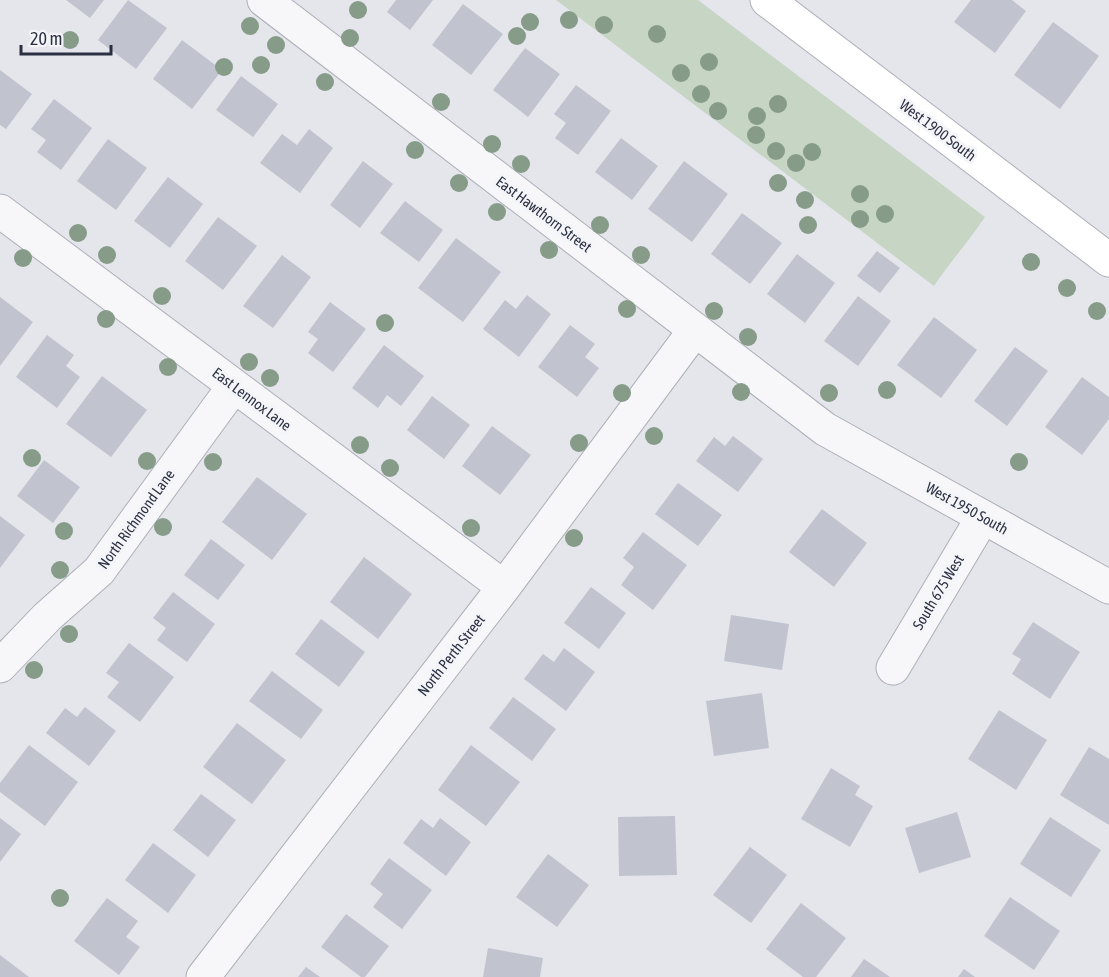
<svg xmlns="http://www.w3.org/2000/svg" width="1109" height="977" viewBox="0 0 1109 977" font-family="'Asap Condensed',sans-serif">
	<rect width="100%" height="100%" fill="#e4e6eb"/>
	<path fill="#c7d5c5" d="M 556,0 L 698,0 L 985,217 C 969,241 950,262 934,286 Z"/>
	<path fill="#c1c4ce" d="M 66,0 L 104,0 L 90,18 Z
		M 128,0 L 167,28 L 136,69 L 98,40 Z
		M 396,0 L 433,0 L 410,30 L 387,12 Z
		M 971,0 L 1012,0 L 1026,11 L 995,53 L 954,22 Z
		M 463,4 L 503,34 L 471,75 L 432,45 Z
		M 1053,22 L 1099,56 L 1060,109 L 1014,75 Z
		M 182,40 L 222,70 L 192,109 L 153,79 Z
		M 525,48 L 560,74 L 528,117 L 493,90 Z
		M 0,70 L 32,94 L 6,129 L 0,125 Z
		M 241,76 L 278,104 L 253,137 L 216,110 Z
		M 576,85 L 611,111 L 578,155 L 555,138 L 566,123 L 554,114 Z
		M 54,99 L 92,128 L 61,170 L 37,152 L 46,140 L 31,129 Z
		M 309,129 L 333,148 L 300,193 L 260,163 L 282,134 L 297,145 Z
		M 621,138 L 658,166 L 632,200 L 595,172 Z
		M 108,139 L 147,168 L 116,210 L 77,181 Z
		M 363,161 L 393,184 L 360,228 L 330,205 Z
		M 684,161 L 728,194 L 692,242 L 648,209 Z
		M 168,177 L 203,204 L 170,248 L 134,221 Z
		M 405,201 L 443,230 L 419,262 L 380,233 Z
		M 742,213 L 782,243 L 750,284 L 711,254 Z
		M 218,217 L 257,246 L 223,290 L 185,261 Z
		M 456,238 L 501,272 L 463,322 L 418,288 Z
		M 877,251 L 900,268 L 880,293 L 857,276 Z
		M 797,254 L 835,283 L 805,323 L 767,294 Z
		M 282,255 L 311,277 L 273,328 L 243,306 Z
		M 527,295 L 551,314 L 519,357 L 483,329 L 505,300 L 516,309 Z
		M 858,296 L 891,321 L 858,366 L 824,341 Z
		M 0,297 L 33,322 L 0,366 Z
		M 330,302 L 366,329 L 333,372 L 308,353 L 318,339 L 308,332 Z
		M 934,317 L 977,350 L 941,398 L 897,365 Z
		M 570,325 L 595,344 L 585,357 L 599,368 L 577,397 L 538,367 Z
		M 47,335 L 74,355 L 66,366 L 80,377 L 57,408 L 16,377 Z
		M 384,345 L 424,376 L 401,406 L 387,395 L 378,408 L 352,388 Z
		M 1015,347 L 1048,371 L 1007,426 L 974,401 Z
		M 102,376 L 147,410 L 111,457 L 66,424 Z
		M 1082,377 L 1109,397 L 1109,419 L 1082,455 L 1045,427 Z
		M 432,396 L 470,425 L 444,459 L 407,430 Z
		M 492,426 L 531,455 L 500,495 L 462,466 Z
		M 733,436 L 763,459 L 738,492 L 696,461 L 714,437 L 725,446 Z
		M 44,460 L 80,487 L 53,523 L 17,496 Z
		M 257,477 L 307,514 L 272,560 L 222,522 Z
		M 678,483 L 722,515 L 698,546 L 655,514 Z
		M 822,509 L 867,543 L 834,587 L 789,552 Z
		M 0,516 L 25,535 L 0,568 Z
		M 643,532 L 687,565 L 653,610 L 621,585 L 634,567 L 623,558 Z
		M 211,539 L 245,565 L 218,600 L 184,575 Z
		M 364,557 L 412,594 L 378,639 L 330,602 Z
		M 591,587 L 626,613 L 599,649 L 564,623 Z
		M 173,592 L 215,624 L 187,662 L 157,640 L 166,628 L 153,618 Z
		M 731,615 L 789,624 L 782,670 L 724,661 Z
		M 321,619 L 365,652 L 339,687 L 295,654 Z
		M 1033,622 L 1080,652 L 1050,699 L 1012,674 L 1021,659 L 1012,654 Z
		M 129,643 L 174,677 L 140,722 L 107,697 L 119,682 L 106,673 Z
		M 564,648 L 595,672 L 566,711 L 524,679 L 543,654 L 554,662 Z
		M 272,671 L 323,710 L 301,739 L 249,701 Z
		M 762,693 L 769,748 L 714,756 L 706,701 Z
		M 513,697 L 556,729 L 532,761 L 489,728 Z
		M 85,707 L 116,731 L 89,766 L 46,733 L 65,708 L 77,717 Z
		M 999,710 L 1047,740 L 1016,790 L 968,759 Z
		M 237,723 L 286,760 L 252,804 L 203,767 Z
		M 29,745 L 78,782 L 45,826 L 0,792 L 0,783 Z
		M 471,745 L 520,782 L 486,826 L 438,790 Z
		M 1089,747 L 1109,759 L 1109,825 L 1060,795 Z
		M 831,768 L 860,786 L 855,795 L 873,806 L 850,847 L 801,819 Z
		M 201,794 L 236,820 L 208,857 L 173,830 Z
		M 957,812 L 971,857 L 919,873 L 905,828 Z
		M 675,816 L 677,875 L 619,876 L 618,817 Z
		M 1050,817 L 1101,850 L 1071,897 L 1020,864 Z
		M 0,818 L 21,834 L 0,862 Z
		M 440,818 L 471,842 L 446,876 L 403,843 L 421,819 L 433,828 Z
		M 153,843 L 196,875 L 168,913 L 125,880 Z
		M 750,847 L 787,875 L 751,923 L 713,895 Z
		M 548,854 L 589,885 L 557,927 L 516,897 Z
		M 389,858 L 432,890 L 402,929 L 373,907 L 383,894 L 370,884 Z
		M 1010,897 L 1060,931 L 1034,970 L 984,936 Z
		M 107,898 L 138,921 L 126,937 L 140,947 L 119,975 L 74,941 Z
		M 801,903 L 846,938 L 816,977 L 803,977 L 766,949 Z
		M 346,914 L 389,946 L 365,977 L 361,977 L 321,947 Z
		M 488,948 L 543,958 L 540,977 L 483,977 Z
		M 0,955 L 29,977 L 0,977 Z
		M 864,959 L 890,977 L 851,977 Z
		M 306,967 L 320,977 L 298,977 Z
		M 964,969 L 975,977 L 958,977 Z"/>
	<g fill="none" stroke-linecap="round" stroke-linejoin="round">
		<g stroke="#adafb9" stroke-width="35">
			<path id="street" d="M 264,0 L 825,429 L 1109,587
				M 0,211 L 504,587
				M 0,666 L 47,617 L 99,571 L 234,386
				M 893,668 L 983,517
				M 203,977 L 504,587 L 695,330"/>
		</g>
		<g stroke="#adafb9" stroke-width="35">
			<path id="secondary" d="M 767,0 L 1109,260"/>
		</g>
		<use href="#street" stroke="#f7f7fa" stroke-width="33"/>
		<use href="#secondary" stroke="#fff" stroke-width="33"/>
	</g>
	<g fill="#869c89">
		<circle cx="358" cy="10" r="9"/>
		<circle cx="569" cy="20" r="9"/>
		<circle cx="530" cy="22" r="9"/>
		<circle cx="604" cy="25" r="9"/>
		<circle cx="250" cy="26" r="9"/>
		<circle cx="657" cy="34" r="9"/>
		<circle cx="517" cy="36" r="9"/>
		<circle cx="350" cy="38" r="9"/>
		<circle cx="70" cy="40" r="9"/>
		<circle cx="276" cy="45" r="9"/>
		<circle cx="709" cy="62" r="9"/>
		<circle cx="261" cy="65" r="9"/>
		<circle cx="224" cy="67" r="9"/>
		<circle cx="681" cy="73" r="9"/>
		<circle cx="325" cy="82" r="9"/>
		<circle cx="701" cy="94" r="9"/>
		<circle cx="441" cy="102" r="9"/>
		<circle cx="778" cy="104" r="9"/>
		<circle cx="718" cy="111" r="9"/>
		<circle cx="757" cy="116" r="9"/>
		<circle cx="756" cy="135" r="9"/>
		<circle cx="492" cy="144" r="9"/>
		<circle cx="415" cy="150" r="9"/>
		<circle cx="776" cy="151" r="9"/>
		<circle cx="812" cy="152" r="9"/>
		<circle cx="796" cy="163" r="9"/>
		<circle cx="521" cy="164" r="9"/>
		<circle cx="459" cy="183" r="9"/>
		<circle cx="778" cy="183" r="9"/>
		<circle cx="860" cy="194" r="9"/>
		<circle cx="805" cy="200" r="9"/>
		<circle cx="497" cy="212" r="9"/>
		<circle cx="885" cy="214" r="9"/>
		<circle cx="860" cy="219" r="9"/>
		<circle cx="600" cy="225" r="9"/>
		<circle cx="808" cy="225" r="9"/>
		<circle cx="78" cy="233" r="9"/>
		<circle cx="549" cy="250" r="9"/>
		<circle cx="107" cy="255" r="9"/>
		<circle cx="641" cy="255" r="9"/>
		<circle cx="23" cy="258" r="9"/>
		<circle cx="1031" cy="262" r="9"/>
		<circle cx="1067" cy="288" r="9"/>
		<circle cx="162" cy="296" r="9"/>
		<circle cx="627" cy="309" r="9"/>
		<circle cx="714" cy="311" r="9"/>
		<circle cx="1097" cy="311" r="9"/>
		<circle cx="106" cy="319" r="9"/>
		<circle cx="385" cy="323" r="9"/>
		<circle cx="748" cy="337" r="9"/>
		<circle cx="249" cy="362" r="9"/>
		<circle cx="168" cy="367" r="9"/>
		<circle cx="270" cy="378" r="9"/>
		<circle cx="887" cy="390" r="9"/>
		<circle cx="741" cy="392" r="9"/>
		<circle cx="622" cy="393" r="9"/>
		<circle cx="829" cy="393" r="9"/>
		<circle cx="654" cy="436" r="9"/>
		<circle cx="579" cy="443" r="9"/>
		<circle cx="360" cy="445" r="9"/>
		<circle cx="32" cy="458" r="9"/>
		<circle cx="147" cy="461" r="9"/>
		<circle cx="213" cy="462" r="9"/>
		<circle cx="1019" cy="462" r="9"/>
		<circle cx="390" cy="468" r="9"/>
		<circle cx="163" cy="527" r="9"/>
		<circle cx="471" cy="528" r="9"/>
		<circle cx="64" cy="531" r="9"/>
		<circle cx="574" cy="538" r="9"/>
		<circle cx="60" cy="570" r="9"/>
		<circle cx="69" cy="634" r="9"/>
		<circle cx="34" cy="670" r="9"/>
		<circle cx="60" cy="898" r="9"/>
	</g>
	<g text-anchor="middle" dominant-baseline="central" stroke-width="6" stroke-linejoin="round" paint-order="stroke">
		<g font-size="15" fill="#2c3043" stroke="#f4f5f8">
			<text transform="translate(938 130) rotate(37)">West 1900 South</text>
			<text transform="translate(544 214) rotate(37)">East Hawthorn Street</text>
			<text transform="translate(252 399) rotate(37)">East Lennox Lane</text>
			<text transform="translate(967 508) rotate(29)">West 1950 South</text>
			<text transform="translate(136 519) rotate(-54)">North Richmond Lane</text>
			<text transform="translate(938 592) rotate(-59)">South 675 West</text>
			<text transform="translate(451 655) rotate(-52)">North Perth Street</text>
		</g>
	</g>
	<path d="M21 45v9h90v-9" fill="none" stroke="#2c3043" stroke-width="3"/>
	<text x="30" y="45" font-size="18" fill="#2c3043" stroke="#f4f5f8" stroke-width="4.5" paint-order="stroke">20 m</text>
</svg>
